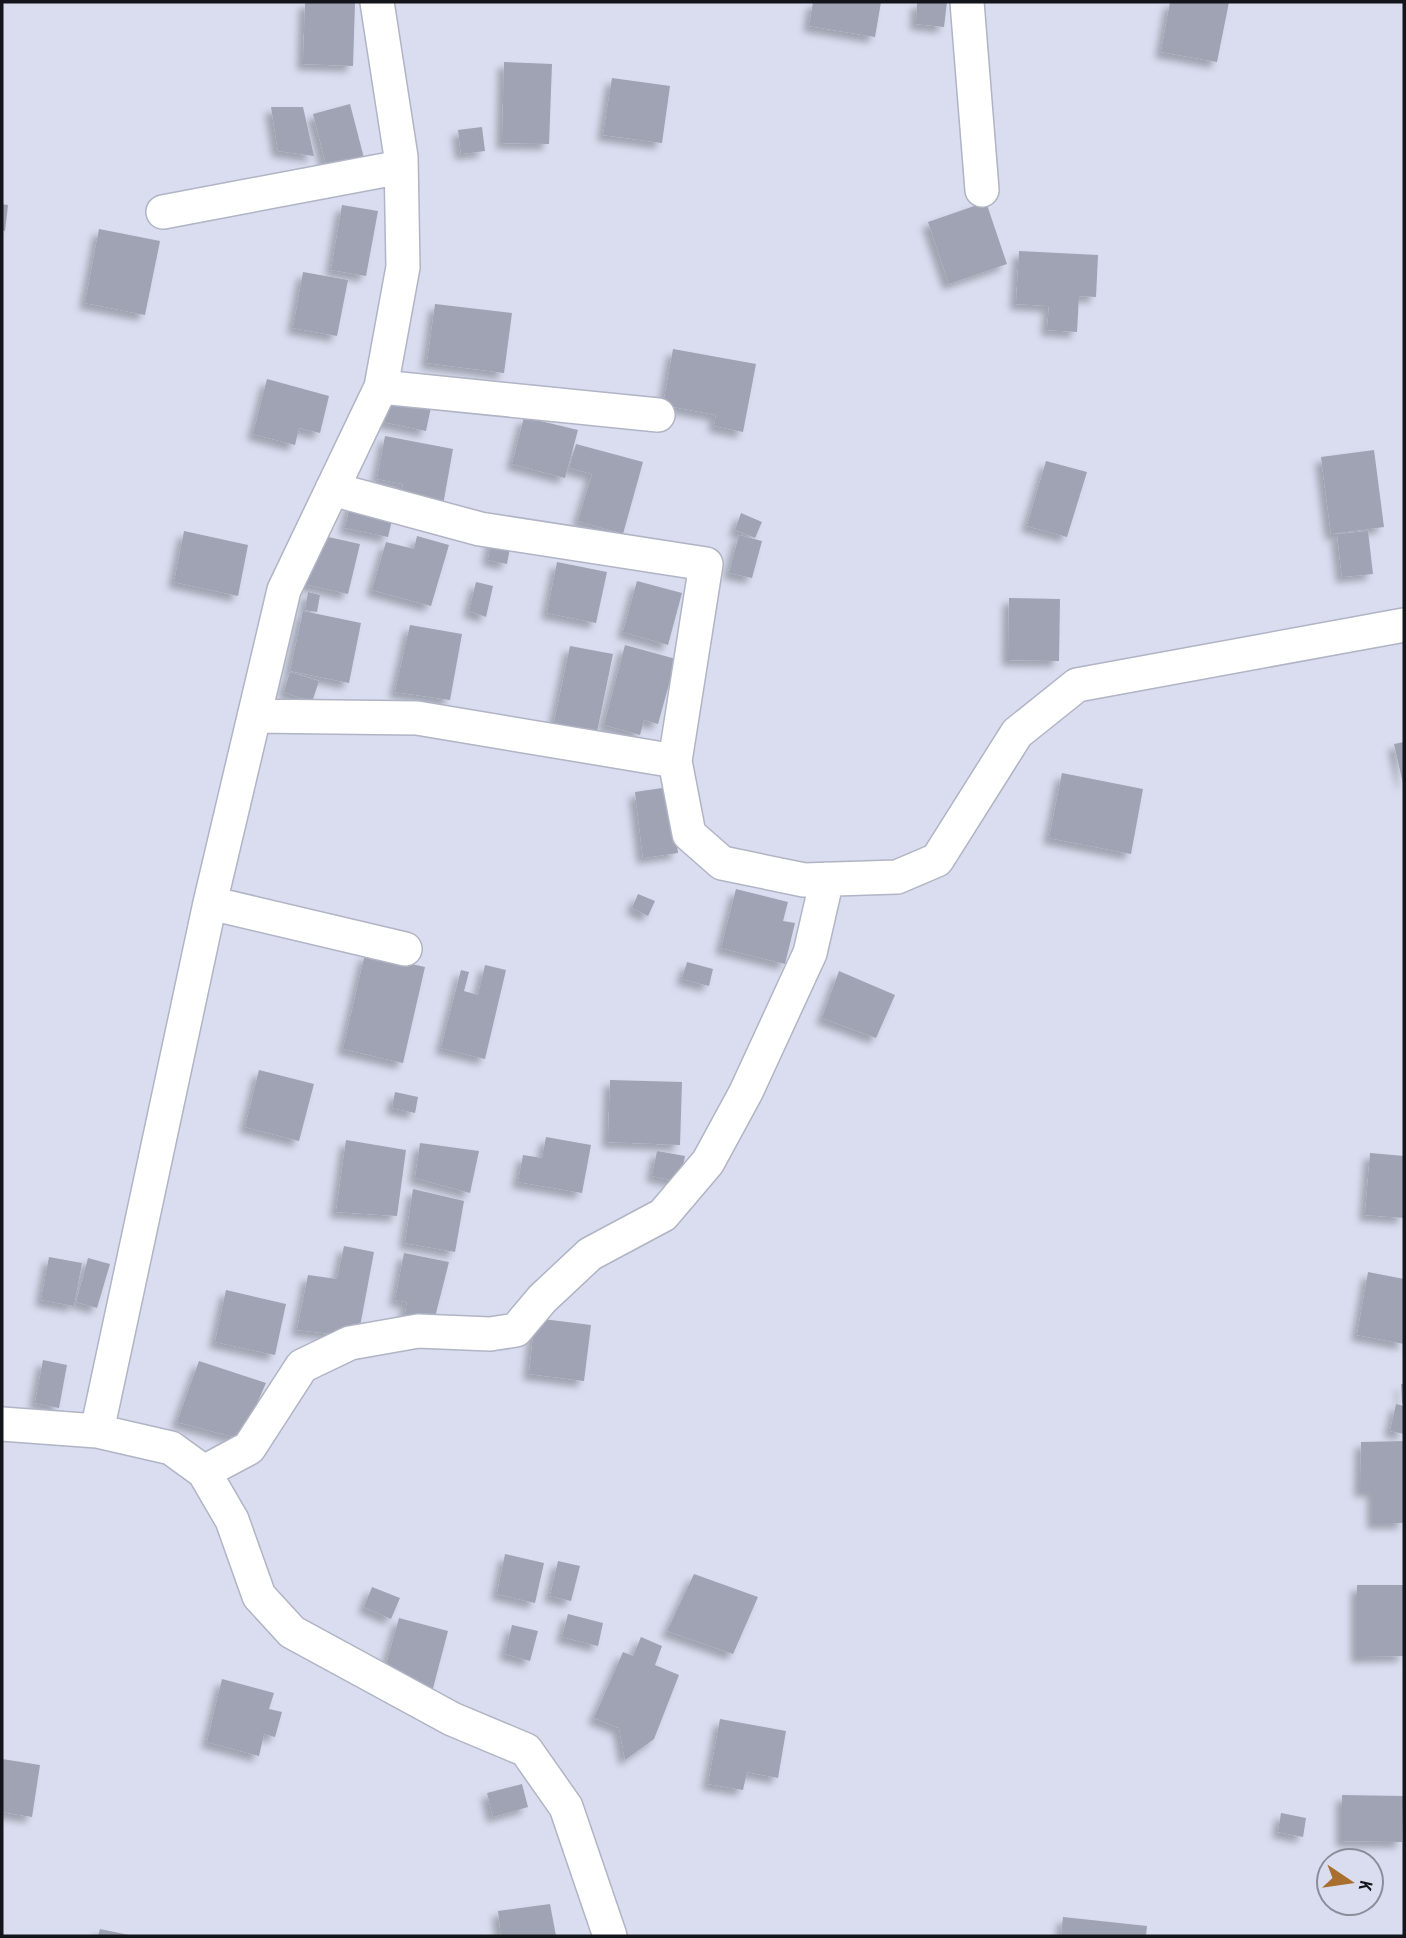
<svg xmlns="http://www.w3.org/2000/svg" width="1406" height="1938" viewBox="0 0 1406 1938" font-family="'Sofia Sans Condensed',sans-serif">
	<defs>
		<filter id="shadow"><feDropShadow dx="-6" dy="6" stdDeviation="3.5" flood-color="#0004"/></filter>
	</defs>
	<rect width="100%" height="100%" fill="#d9ddef"/>
	<path fill="#9fa3b3" filter="url(#shadow)" d="M 305,2 L 355,3 L 353,66 L 303,64 Z
		M 813,2 L 881,2 L 875,37 L 809,26 Z
		M 917,2 L 947,2 L 944,27 L 916,24 Z
		M 1170,2 L 1229,2 L 1217,62 L 1161,52 Z
		M 504,62 L 552,64 L 549,144 L 502,143 Z
		M 612,78 L 670,86 L 662,143 L 603,135 Z
		M 350,104 L 364,158 L 327,168 L 313,114 Z
		M 271,107 L 303,107 L 314,156 L 278,151 Z
		M 482,127 L 485,151 L 461,154 L 458,130 Z
		M 986,202 L 1007,264 L 949,284 L 928,222 Z
		M 2,204 L 8,205 L 5,231 L 2,230 Z
		M 342,205 L 378,211 L 366,276 L 331,270 Z
		M 99,229 L 160,241 L 145,315 L 85,303 Z
		M 1019,251 L 1098,255 L 1096,297 L 1079,296 L 1077,332 L 1047,330 L 1049,306 L 1016,304 Z
		M 303,272 L 348,280 L 337,336 L 293,328 Z
		M 435,304 L 512,313 L 504,373 L 427,363 Z
		M 673,349 L 756,364 L 743,432 L 714,426 L 716,415 L 663,405 Z
		M 267,379 L 329,396 L 320,433 L 299,428 L 295,445 L 253,434 Z
		M 388,399 L 431,407 L 426,431 L 383,422 Z
		M 524,417 L 578,430 L 565,478 L 512,464 Z
		M 385,436 L 453,449 L 443,505 L 401,498 L 403,484 L 377,479 Z
		M 576,444 L 643,462 L 623,534 L 578,521 L 592,474 L 569,468 Z
		M 1374,450 L 1384,527 L 1331,534 L 1321,457 Z
		M 1046,461 L 1087,472 L 1067,537 L 1027,526 Z
		M 351,501 L 394,511 L 388,537 L 345,528 Z
		M 741,513 L 762,522 L 755,538 L 735,530 Z
		M 184,531 L 248,545 L 238,596 L 174,582 Z
		M 1368,531 L 1373,574 L 1342,577 L 1337,534 Z
		M 493,532 L 512,536 L 507,564 L 488,560 Z
		M 315,534 L 360,544 L 348,594 L 304,584 Z
		M 739,535 L 762,541 L 752,578 L 729,573 Z
		M 417,536 L 449,545 L 431,606 L 372,590 L 386,542 L 414,549 Z
		M 557,562 L 607,572 L 596,623 L 547,613 Z
		M 637,581 L 682,593 L 668,645 L 623,632 Z
		M 476,582 L 493,586 L 486,617 L 469,611 Z
		M 308,592 L 320,595 L 317,612 L 305,610 Z
		M 1009,598 L 1060,599 L 1059,661 L 1008,660 Z
		M 303,611 L 361,623 L 349,683 L 290,671 Z
		M 410,625 L 462,634 L 450,700 L 395,692 Z
		M 625,645 L 676,659 L 658,724 L 644,720 L 640,735 L 604,725 Z
		M 570,646 L 613,654 L 597,732 L 554,723 Z
		M 290,672 L 319,681 L 312,702 L 284,692 Z
		M 1404,742 L 1404,784 L 1403,784 L 1394,744 Z
		M 1062,773 L 1143,789 L 1131,854 L 1049,838 Z
		M 669,787 L 678,853 L 643,858 L 635,792 Z
		M 736,889 L 788,902 L 783,921 L 795,923 L 785,964 L 721,948 Z
		M 638,894 L 655,901 L 648,916 L 632,908 Z
		M 365,954 L 425,967 L 403,1063 L 343,1049 Z
		M 687,962 L 713,969 L 709,986 L 682,979 Z
		M 485,965 L 506,970 L 485,1059 L 441,1048 L 461,970 L 469,972 L 464,991 L 478,995 Z
		M 839,971 L 895,995 L 876,1038 L 822,1018 Z
		M 259,1070 L 314,1084 L 299,1141 L 245,1127 Z
		M 610,1080 L 682,1082 L 680,1145 L 608,1142 Z
		M 395,1092 L 418,1097 L 415,1113 L 392,1108 Z
		M 546,1137 L 591,1145 L 582,1193 L 518,1182 L 523,1155 L 542,1158 Z
		M 346,1140 L 406,1150 L 397,1216 L 336,1212 Z
		M 420,1143 L 479,1151 L 470,1193 L 415,1178 Z
		M 657,1151 L 685,1156 L 680,1182 L 652,1176 Z
		M 1370,1153 L 1404,1156 L 1404,1218 L 1365,1215 Z
		M 413,1189 L 464,1201 L 455,1252 L 405,1243 Z
		M 344,1246 L 374,1252 L 358,1337 L 297,1330 L 308,1275 L 337,1279 Z
		M 404,1253 L 449,1262 L 433,1325 L 404,1320 L 407,1302 L 395,1300 Z
		M 49,1257 L 82,1263 L 74,1306 L 41,1300 Z
		M 88,1258 L 110,1264 L 97,1308 L 76,1302 Z
		M 1368,1272 L 1404,1279 L 1404,1344 L 1357,1335 Z
		M 226,1290 L 286,1304 L 275,1355 L 215,1342 Z
		M 535,1318 L 591,1325 L 584,1381 L 529,1374 Z
		M 43,1360 L 67,1365 L 59,1408 L 35,1403 Z
		M 199,1361 L 266,1383 L 241,1439 L 177,1422 Z
		M 1401,1384 L 1404,1384 L 1404,1403 L 1402,1403 Z
		M 1396,1404 L 1404,1406 L 1404,1434 L 1390,1431 Z
		M 1404,1441 L 1404,1523 L 1373,1523 L 1373,1491 L 1360,1491 L 1361,1442 Z
		M 505,1554 L 544,1563 L 535,1603 L 497,1594 Z
		M 558,1561 L 580,1566 L 571,1601 L 550,1596 Z
		M 694,1574 L 758,1597 L 733,1654 L 667,1631 Z
		M 1357,1585 L 1404,1585 L 1404,1656 L 1357,1657 Z
		M 372,1587 L 400,1598 L 391,1619 L 364,1607 Z
		M 568,1614 L 603,1623 L 598,1646 L 562,1637 Z
		M 399,1618 L 448,1631 L 432,1692 L 382,1679 Z
		M 512,1625 L 538,1631 L 530,1661 L 505,1654 Z
		M 641,1637 L 662,1646 L 655,1665 L 679,1675 L 654,1739 L 625,1760 L 619,1728 L 594,1718 L 623,1652 L 633,1656 Z
		M 222,1679 L 274,1693 L 269,1709 L 282,1712 L 275,1737 L 264,1734 L 259,1756 L 207,1742 Z
		M 720,1719 L 786,1731 L 778,1778 L 747,1772 L 743,1790 L 708,1784 Z
		M 2,1759 L 40,1765 L 32,1817 L 2,1812 Z
		M 522,1784 L 528,1807 L 493,1817 L 487,1793 Z
		M 1342,1795 L 1403,1796 L 1402,1842 L 1342,1841 Z
		M 1281,1813 L 1306,1818 L 1303,1837 L 1278,1832 Z
		M 550,1904 L 556,1936 L 501,1936 L 498,1911 Z
		M 1063,1917 L 1147,1926 L 1146,1936 L 1061,1936 Z
		M 100,1929 L 129,1935 L 129,1936 L 98,1936 Z"/>
	<g fill="none" stroke-linecap="round" stroke-linejoin="round">
		<g stroke="#b0b4c4" stroke-width="36">
			<path id="minor" d="M 967,2 L 982,190
				M 163,212 L 401,167
				M 381,387 L 658,415
				M 332,489 L 480,529 L 706,564 L 675,761 L 689,834 L 722,863 L 804,880 L 897,877 L 937,860 L 1017,733 L 1077,685 L 1404,625
				M 254,716 L 417,718 L 675,761
				M 210,903 L 405,949
				M 2,1424 L 97,1431 L 171,1448 L 204,1472 L 232,1520 L 259,1596 L 292,1632 L 452,1719 L 526,1750 L 566,1807 L 610,1936
				M 97,1431 L 210,903 L 284,590 L 381,387 L 403,267 L 401,157 L 377,2
				M 204,1472 L 249,1448 L 302,1366 L 350,1343 L 418,1331 L 490,1334 L 516,1330 L 542,1299 L 590,1254 L 663,1215 L 708,1162 L 746,1092 L 810,953 L 827,879"/>
		</g>
		<use href="#minor" stroke="#fff" stroke-width="33"/>
	</g>
	<rect width="1406" height="1938" fill="none" stroke="#14151b" stroke-width="7"/>
	<g transform="translate(1350 1882) rotate(103)"><circle r="33" fill="#d9ddef" stroke="#8a8d9a" stroke-width="2"/>
	<path d="M0-5L12 26L0 18L-12 26Z" fill="#a96f2e"/>
	<text y="-10" font-size="19" font-weight="bold" text-anchor="middle" fill="#14151b">K</text>
	</g>
</svg>
